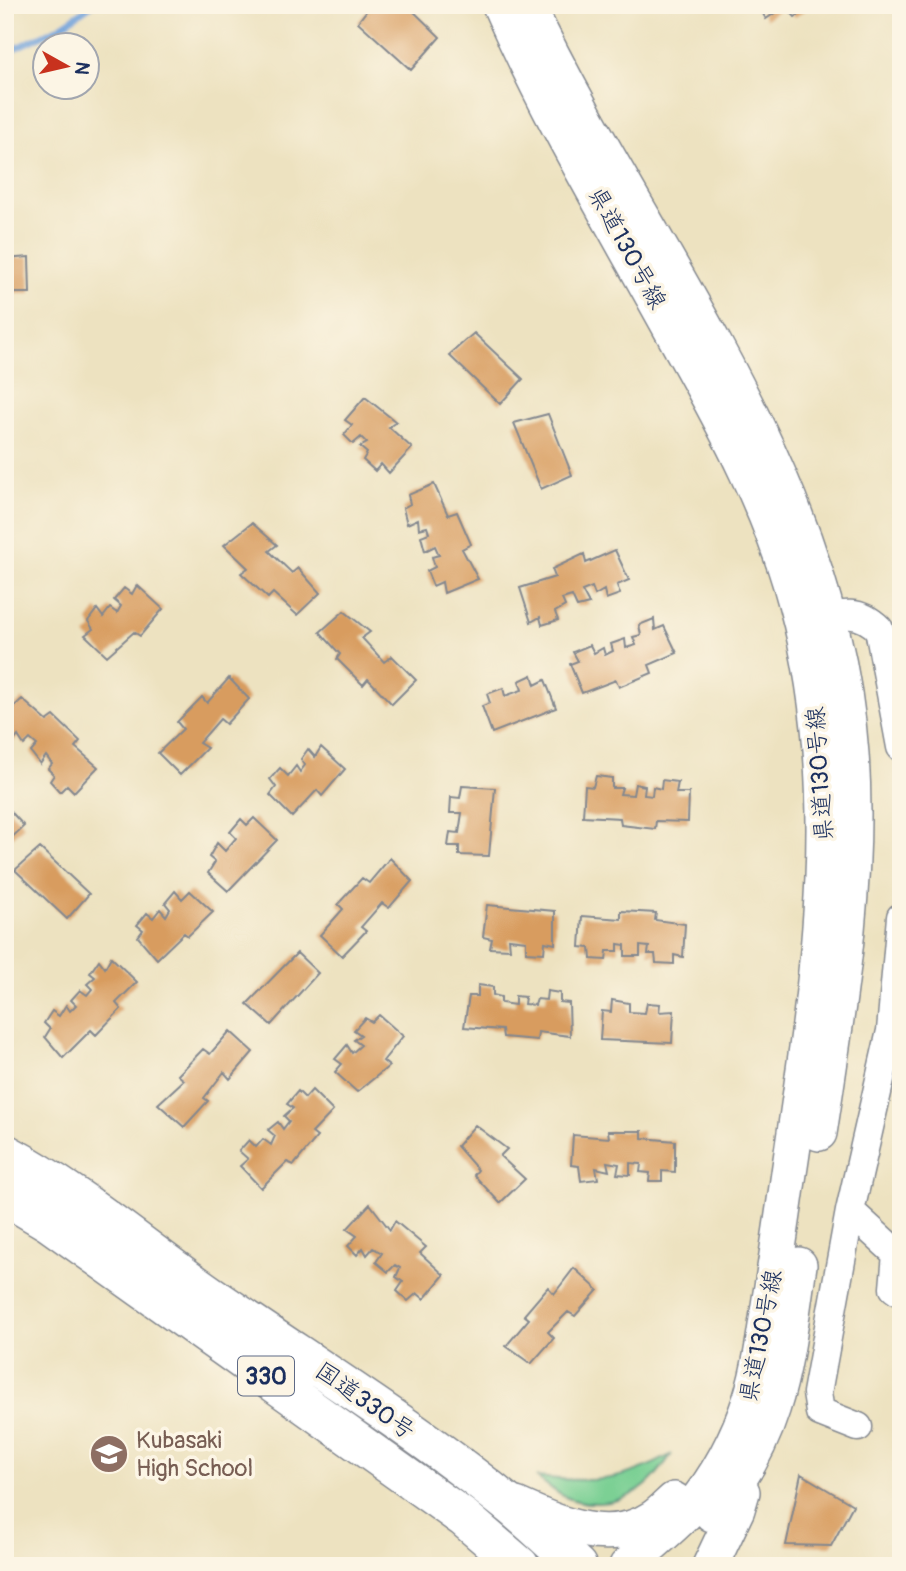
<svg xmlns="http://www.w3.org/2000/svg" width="906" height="1571" viewBox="0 0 906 1571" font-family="Pangolin,'Klee One',sans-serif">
	<rect width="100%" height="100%" fill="#fcf5e5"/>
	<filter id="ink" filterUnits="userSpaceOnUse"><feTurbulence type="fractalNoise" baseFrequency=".0143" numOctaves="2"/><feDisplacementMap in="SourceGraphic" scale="14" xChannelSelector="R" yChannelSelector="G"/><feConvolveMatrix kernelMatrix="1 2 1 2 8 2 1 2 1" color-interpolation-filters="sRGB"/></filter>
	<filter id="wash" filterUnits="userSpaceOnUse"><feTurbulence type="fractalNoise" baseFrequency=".00686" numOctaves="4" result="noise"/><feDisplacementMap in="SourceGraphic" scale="28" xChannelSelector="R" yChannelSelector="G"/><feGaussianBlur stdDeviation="1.57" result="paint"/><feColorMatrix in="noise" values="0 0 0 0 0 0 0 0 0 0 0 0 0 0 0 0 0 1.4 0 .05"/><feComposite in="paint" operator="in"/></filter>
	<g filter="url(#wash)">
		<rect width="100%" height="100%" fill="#ede2c0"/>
		<path fill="#7bd094" stroke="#4b8079" stroke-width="2" d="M 672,1454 C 662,1467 652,1483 638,1491 C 616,1505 586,1507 563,1496 C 554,1491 545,1483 536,1477 C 592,1483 622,1483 672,1454 Z"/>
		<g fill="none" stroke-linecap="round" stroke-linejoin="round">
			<path stroke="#70a1da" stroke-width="6" d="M 5,53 L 58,28 L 92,5"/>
		</g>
		<g id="blocks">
			<path fill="#d89c5e" d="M 371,5 L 407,5 L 440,37 L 411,70 L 358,22 Z
				M 758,5 L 802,5 L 806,10 L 795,17 L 785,6 L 766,19 Z
				M 29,257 L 30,293 L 8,293 L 5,259 Z
				M 474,333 L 523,379 L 500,404 L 449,355 Z
				M 365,397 L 396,422 L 389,427 L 412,448 L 389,473 L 381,464 L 375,471 L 363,460 L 367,453 L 360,447 L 367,443 L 361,437 L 353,444 L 344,435 L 352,425 L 345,420 Z
				M 548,414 L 572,475 L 541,489 L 514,423 Z
				M 434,484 L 448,515 L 457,512 L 471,544 L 462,549 L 478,579 L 444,593 L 442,582 L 433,586 L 427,571 L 435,567 L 432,557 L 439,555 L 435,546 L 425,551 L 421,536 L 429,533 L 427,527 L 419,529 L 418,519 L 407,524 L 403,508 L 410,504 L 408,495 Z
				M 252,523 L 277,545 L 269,551 L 292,573 L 298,568 L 320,593 L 297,615 L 273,593 L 268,598 L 241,573 L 248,568 L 224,545 Z
				M 615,550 L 629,580 L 617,585 L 620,594 L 606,599 L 604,590 L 595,595 L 592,587 L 582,591 L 589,604 L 577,607 L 572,596 L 562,599 L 565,606 L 555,612 L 558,620 L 542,625 L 540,617 L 531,622 L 520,588 L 555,577 L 552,569 L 584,554 L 586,563 Z
				M 137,585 L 163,609 L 140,636 L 134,632 L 107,656 L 85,635 L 93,629 L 88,621 L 97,609 L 103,617 L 110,608 L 117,613 L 121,606 L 114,600 L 124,588 L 132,594 Z
				M 344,611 L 370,632 L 362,638 L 384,662 L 392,656 L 416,680 L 392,704 L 368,679 L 363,685 L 337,659 L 340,654 L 320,632 Z
				M 654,619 L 655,630 L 664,626 L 677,653 L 649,665 L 652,673 L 619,687 L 616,680 L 582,693 L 570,664 L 578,661 L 573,652 L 590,645 L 594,653 L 603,648 L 605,655 L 613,651 L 611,644 L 625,639 L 626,648 L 636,645 L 633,637 L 641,635 L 639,625 Z
				M 532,675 L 535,685 L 545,680 L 556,708 L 492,733 L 482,706 L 490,703 L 487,694 L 503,688 L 505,696 L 522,690 L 519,681 Z
				M 229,678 L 249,699 L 226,724 L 220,719 L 199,743 L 207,748 L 180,775 L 158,753 L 183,729 L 177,722 L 202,697 L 207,703 Z
				M 22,699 L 47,721 L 54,716 L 80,741 L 75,747 L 98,767 L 74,792 L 67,785 L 60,792 L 50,781 L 54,775 L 48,769 L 52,764 L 46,756 L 40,764 L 31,752 L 37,745 L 30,739 L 24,745 L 18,736 L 10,746 L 5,740 L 5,715 Z
				M 321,747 L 345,769 L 322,796 L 317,790 L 292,817 L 270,795 L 276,787 L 270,779 L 280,768 L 288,776 L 296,766 L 300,772 L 305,765 L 301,759 L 308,749 L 315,757 Z
				M 596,776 L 612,778 L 612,788 L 622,788 L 620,794 L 633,795 L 635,784 L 645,786 L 644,795 L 652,796 L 653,787 L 661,789 L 662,780 L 678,782 L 676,793 L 689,793 L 688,822 L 656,821 L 655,829 L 621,825 L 620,818 L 583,816 L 585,786 L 593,787 Z
				M 462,786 L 495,788 L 489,856 L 459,855 L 459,846 L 448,846 L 450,832 L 459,833 L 462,813 L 450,813 L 451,797 L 460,798 Z
				M 5,805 L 24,826 L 5,844 Z
				M 254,818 L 277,840 L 228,891 L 208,873 L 215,862 L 209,857 L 217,843 L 225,851 L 236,838 L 230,832 L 241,819 L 247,825 Z
				M 40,848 L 89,894 L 67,919 L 15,870 Z
				M 390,858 L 412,881 L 389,908 L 382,903 L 361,927 L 366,931 L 342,956 L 320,935 L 343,909 L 338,904 L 362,878 L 369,883 Z
				M 175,891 L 182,899 L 190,891 L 213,912 L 188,936 L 184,933 L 157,959 L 138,937 L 143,930 L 137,925 L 147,913 L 153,918 L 160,909 L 166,916 L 170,909 L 165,903 Z
				M 487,905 L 555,911 L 555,944 L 545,942 L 544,953 L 526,952 L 526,941 L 509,939 L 510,949 L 490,948 L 492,939 L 483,937 Z
				M 621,911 L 656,913 L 655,920 L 685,924 L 683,957 L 674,955 L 674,964 L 656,963 L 655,954 L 648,954 L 649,947 L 640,946 L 640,956 L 625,956 L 625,945 L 618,944 L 618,951 L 607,951 L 606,960 L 591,959 L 590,948 L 580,947 L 582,916 L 621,919 Z
				M 297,953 L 318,973 L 271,1025 L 247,1004 Z
				M 111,957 L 137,982 L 116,1003 L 121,1009 L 96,1035 L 91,1030 L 63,1058 L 45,1037 L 50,1029 L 44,1023 L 52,1011 L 59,1016 L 66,1005 L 70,1011 L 76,1005 L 71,1000 L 80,990 L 87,995 L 92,989 L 87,984 L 95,977 L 90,973 L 99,960 L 105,968 Z
				M 478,985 L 493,987 L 493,995 L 501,997 L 501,1003 L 515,1005 L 515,996 L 525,997 L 524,1004 L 535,1005 L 537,999 L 546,1000 L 547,991 L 560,993 L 560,1002 L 569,1003 L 570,1036 L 538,1032 L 537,1040 L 503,1037 L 502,1030 L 464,1027 L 469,996 L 478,996 Z
				M 612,1000 L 629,1003 L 629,1012 L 645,1013 L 647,1003 L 660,1004 L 659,1012 L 674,1011 L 672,1043 L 600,1040 L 602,1011 L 611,1012 Z
				M 379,1015 L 403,1036 L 383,1061 L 389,1066 L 357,1092 L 335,1072 L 342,1064 L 335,1059 L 347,1045 L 352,1053 L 361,1045 L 354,1040 L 361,1035 L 354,1030 L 365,1018 L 372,1022 Z
				M 230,1031 L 253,1052 L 230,1079 L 224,1072 L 204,1098 L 208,1101 L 184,1127 L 158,1104 L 184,1080 L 178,1075 L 203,1049 L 210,1054 Z
				M 312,1090 L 333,1111 L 312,1133 L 317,1137 L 294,1165 L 287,1162 L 261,1188 L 240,1166 L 248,1159 L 239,1151 L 249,1140 L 256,1147 L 263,1139 L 271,1145 L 275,1136 L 268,1130 L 278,1122 L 283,1129 L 289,1121 L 284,1116 L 293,1108 L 287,1104 L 298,1091 L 305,1098 Z
				M 475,1125 L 507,1149 L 500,1156 L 525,1179 L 500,1203 L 474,1175 L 478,1170 L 457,1146 Z
				M 608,1131 L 642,1131 L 642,1138 L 675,1141 L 675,1172 L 662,1171 L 662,1181 L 649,1181 L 650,1173 L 640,1172 L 641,1164 L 630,1163 L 630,1175 L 617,1174 L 619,1164 L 607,1162 L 609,1171 L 596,1168 L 598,1179 L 581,1181 L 579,1166 L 571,1165 L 573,1135 L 609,1138 Z
				M 370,1204 L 390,1230 L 395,1221 L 426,1247 L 420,1253 L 444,1275 L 424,1299 L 417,1293 L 408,1301 L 397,1291 L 403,1282 L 396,1277 L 400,1268 L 395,1265 L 388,1272 L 376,1262 L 382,1253 L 373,1248 L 367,1255 L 363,1248 L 357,1255 L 348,1246 L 357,1236 L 347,1229 Z
				M 574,1268 L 598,1290 L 575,1316 L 568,1312 L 548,1332 L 554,1338 L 531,1364 L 506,1346 L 529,1319 L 524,1315 L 548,1287 L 554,1294 Z
				M 801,1474 L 853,1505 L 831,1546 L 786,1545 Z"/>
		</g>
	</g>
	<g filter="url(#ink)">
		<use href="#blocks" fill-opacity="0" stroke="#84888f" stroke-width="2"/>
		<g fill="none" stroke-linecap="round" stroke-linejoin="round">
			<g stroke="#84888f" stroke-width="31">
				<path id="minor" d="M 809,623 C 837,616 856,606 879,629 L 901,747
					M 850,1211 L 897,1254 L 894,1288 L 901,1293
					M 858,1427 L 820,1412 L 817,1393 L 850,1211 L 891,1031 L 901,917"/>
			</g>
			<g stroke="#84888f" stroke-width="38">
				<path id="major" d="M 500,5 C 552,124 620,235 682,349 C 727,429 772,513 796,603 C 848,791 817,984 789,1173 C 783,1215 777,1257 770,1299 C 765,1332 761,1366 751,1398 C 739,1436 717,1479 690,1509 C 671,1529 648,1547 627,1566
					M 527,5 C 645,252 831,470 851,754 C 860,881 838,1008 819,1133
					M 516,1505 C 558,1524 610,1547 653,1518 C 661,1513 667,1506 674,1500
					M 712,1514 C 780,1438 785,1361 799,1265
					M 710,1566 L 737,1509 L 742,1492"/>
			</g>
			<g stroke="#84888f" stroke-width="41">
				<path id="highway" d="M 5,1153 C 80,1193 145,1250 215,1298 C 311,1364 411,1426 502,1499 C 528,1519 553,1543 577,1566
					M 5,1196 L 50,1223 L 464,1518 L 520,1566"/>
			</g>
			<use href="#minor" stroke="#fff" stroke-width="28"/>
			<use href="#major" stroke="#fff" stroke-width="35"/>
			<use href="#highway" stroke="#fff" stroke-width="38"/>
		</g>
	</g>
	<defs>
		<g id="school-disc" transform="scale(2.0125)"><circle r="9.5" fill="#8d6e63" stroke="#fcf5e5"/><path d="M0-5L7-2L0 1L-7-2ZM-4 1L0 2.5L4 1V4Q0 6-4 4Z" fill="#fff"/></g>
	</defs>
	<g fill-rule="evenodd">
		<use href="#school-disc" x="109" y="1454"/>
	</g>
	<g text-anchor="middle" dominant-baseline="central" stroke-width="7" stroke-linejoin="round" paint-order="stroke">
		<rect fill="#fcf5e5" stroke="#5e6a86" stroke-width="2" x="238" y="1356.5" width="56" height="39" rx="5"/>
		<g font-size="23" font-weight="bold" fill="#1b2f5e">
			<text x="266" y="1376">330</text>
		</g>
		<g font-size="24" fill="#1b2f5e" stroke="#fcf5e5">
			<text transform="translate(627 248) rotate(61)">県道130号線</text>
			<text transform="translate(820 774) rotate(-94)">県道130号線</text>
			<text transform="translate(761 1336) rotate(-79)">県道130号線</text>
			<text transform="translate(365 1401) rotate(35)">国道330号</text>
		</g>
		<g font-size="24" fill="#785e54" stroke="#fcf5e5" text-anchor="start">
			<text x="136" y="1440">Kubasaki<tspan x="136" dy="28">High School</tspan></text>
		</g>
	</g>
	<rect width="906" height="1571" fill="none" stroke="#fcf5e5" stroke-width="28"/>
	<g transform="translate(66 66) rotate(98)"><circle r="33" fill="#fcf5e5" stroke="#a2a6af" stroke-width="2"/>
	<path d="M0-5L12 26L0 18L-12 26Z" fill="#c8321e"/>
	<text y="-10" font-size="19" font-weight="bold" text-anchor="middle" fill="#1b2f5e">N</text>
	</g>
</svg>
